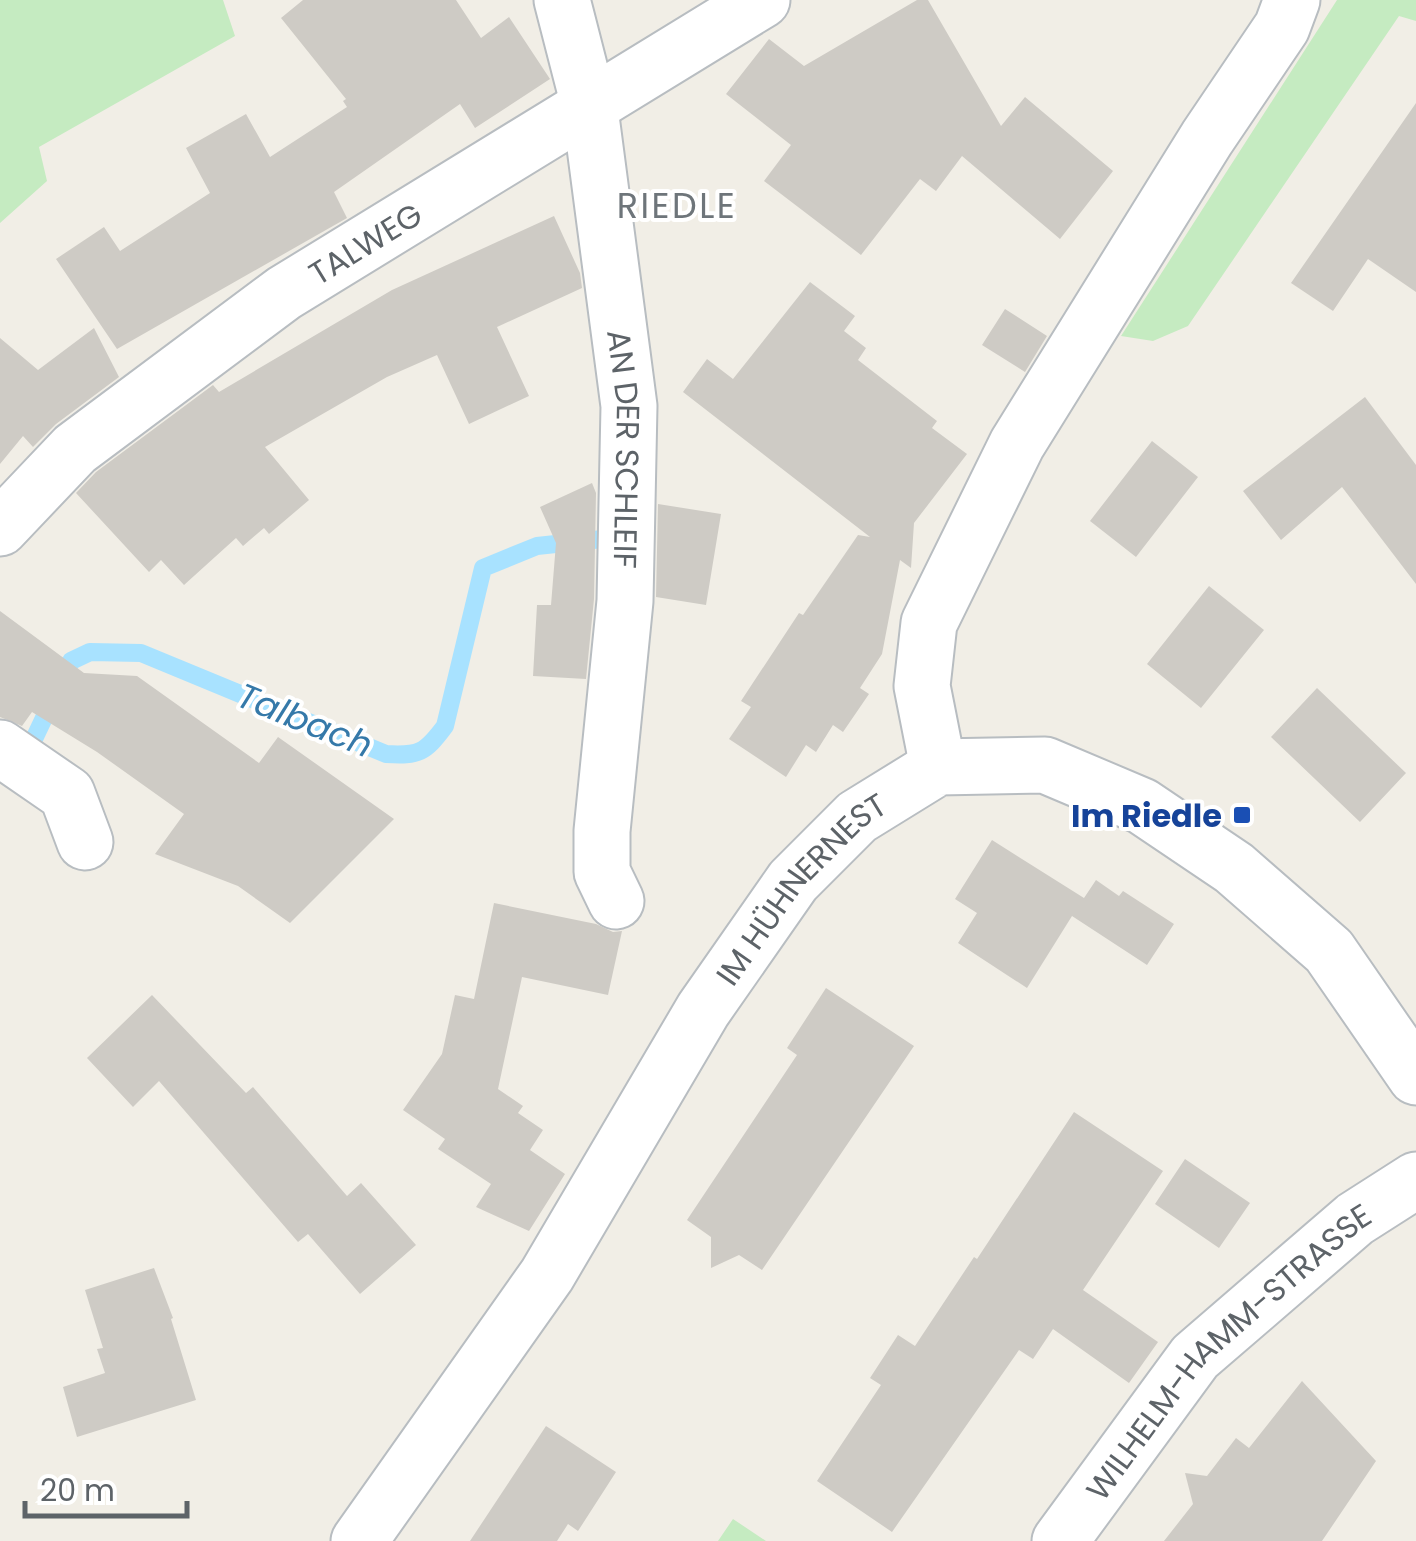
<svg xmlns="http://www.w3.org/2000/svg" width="1416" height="1541" viewBox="0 0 1416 1541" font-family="Poppins,sans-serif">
	<rect width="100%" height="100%" fill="#f1eee6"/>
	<path fill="#c5ebc1" d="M 0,0 L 223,0 L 235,36 L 39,147 L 47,181 L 0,223 Z
		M 1337,0 L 1416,0 L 1416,21 L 1399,16 L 1188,326 L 1153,341 L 1121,336 Z
		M 733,1519 L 766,1541 L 718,1541 Z"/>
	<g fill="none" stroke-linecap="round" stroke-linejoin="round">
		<path stroke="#a8e2ff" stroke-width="18" d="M 34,739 L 71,661 L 90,652 L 141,653 L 386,754 C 419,756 425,753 445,726 L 483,568 L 537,546 L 612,538"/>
	</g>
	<path fill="#cecbc5" d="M 303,0 L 456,0 L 481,38 L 509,17 L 550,79 L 475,128 L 460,104 L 334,192 L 347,218 L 117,349 L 56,259 L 104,227 L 120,251 L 210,193 L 186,148 L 246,114 L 270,157 L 347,107 L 343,101 L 346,99 L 281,18 Z
		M 917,0 L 928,0 L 1001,126 L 1025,97 L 1113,171 L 1060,239 L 962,156 L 936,191 L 920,179 L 861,255 L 764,181 L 791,145 L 726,94 L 769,39 L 804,66 Z
		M 1416,103 L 1416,292 L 1368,259 L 1333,311 L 1291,283 Z
		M 554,216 L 580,273 L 582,288 L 497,327 L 529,396 L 469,424 L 437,355 L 387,377 L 265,447 L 309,500 L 269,534 L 264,528 L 243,546 L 236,538 L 184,585 L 161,560 L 149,572 L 76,493 L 96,472 L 213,385 L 219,392 L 392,290 Z
		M 810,282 L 855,316 L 844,331 L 866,348 L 858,360 L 937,421 L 932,428 L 967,454 L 914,523 L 911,568 L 900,560 L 882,654 L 860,688 L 869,694 L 843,732 L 833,725 L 816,752 L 806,745 L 786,777 L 729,739 L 751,707 L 741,701 L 799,613 L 803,615 L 858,535 L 870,537 L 683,392 L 707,359 L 733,379 Z
		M 1005,309 L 1047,336 L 1025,372 L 982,345 Z
		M 94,328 L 119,377 L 56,424 L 33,447 L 23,436 L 0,464 L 0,338 L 38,370 Z
		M 1365,397 L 1416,465 L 1416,584 L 1342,487 L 1281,540 L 1243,491 Z
		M 1152,441 L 1198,477 L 1136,557 L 1090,521 Z
		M 592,483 L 596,493 L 594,599 L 586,679 L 533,676 L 537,605 L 551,605 L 556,543 L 540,507 Z
		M 658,504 L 721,514 L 706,605 L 656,597 Z
		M 1209,586 L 1264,630 L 1201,708 L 1147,664 Z
		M 0,611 L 84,673 L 137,676 L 259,763 L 278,737 L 394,819 L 290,923 L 238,886 L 155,854 L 184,814 L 97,752 L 32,712 L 22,726 L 0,717 Z
		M 1317,688 L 1406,773 L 1360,822 L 1271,737 Z
		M 992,840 L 1084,898 L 1096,880 L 1119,896 L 1123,891 L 1174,924 L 1147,965 L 1072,916 L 1027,988 L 958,943 L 977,913 L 955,899 Z
		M 494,903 L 596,924 L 613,932 L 622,931 L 608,995 L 522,977 L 498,1089 L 523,1106 L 518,1113 L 543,1130 L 530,1150 L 565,1174 L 529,1231 L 476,1207 L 491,1184 L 438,1149 L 445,1139 L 403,1110 L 442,1054 L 455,995 L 474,999 Z
		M 826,988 L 914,1046 L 762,1270 L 739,1255 L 711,1268 L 711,1237 L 687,1220 L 797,1055 L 787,1048 Z
		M 152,995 L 246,1093 L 253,1087 L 347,1196 L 361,1183 L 416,1245 L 360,1294 L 308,1234 L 298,1242 L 159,1081 L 133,1107 L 87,1058 Z
		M 1074,1112 L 1163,1171 L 1083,1290 L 1158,1342 L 1129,1383 L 1053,1329 L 1033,1359 L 1019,1350 L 892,1532 L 817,1481 L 881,1385 L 870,1378 L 898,1335 L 915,1346 L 974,1257 L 977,1259 Z
		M 1185,1159 L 1250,1203 L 1219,1248 L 1155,1204 Z
		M 154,1268 L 173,1318 L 171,1319 L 196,1400 L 77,1437 L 63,1387 L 105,1373 L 97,1349 L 103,1348 L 85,1290 Z
		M 1302,1381 L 1376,1461 L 1322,1541 L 1164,1541 L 1193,1504 L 1185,1473 L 1207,1476 L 1236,1438 L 1249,1448 Z
		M 546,1426 L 616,1472 L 578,1531 L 568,1524 L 557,1541 L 470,1541 Z"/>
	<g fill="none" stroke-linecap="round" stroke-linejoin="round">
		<g stroke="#b8bdc1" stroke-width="59">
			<g id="street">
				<path id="s1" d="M 562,0 L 590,109 L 629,406 L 625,601 L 602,831 L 602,872 L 616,901"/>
				<path id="s2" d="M 0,528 L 75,449 L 284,293 L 762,0"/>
				<path d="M 0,748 L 67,794 L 85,842"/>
				<path d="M 938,767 L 922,686 L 929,623 L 1017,444 L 1207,138 L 1282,27 L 1292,0"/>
				<path id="s3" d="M 359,1541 L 547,1275 L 703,1010 L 793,881 L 857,817 L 938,767 L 1045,765 L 1142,806 L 1234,868 L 1329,951 L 1416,1077"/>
				<path id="s4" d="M 1060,1541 L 1195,1357 L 1355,1219 L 1416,1180"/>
			</g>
		</g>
		<use href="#street" stroke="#fff" stroke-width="55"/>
	</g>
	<rect fill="#1a4fb4" stroke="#fff" stroke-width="4" x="1232" y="805" width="20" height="20" rx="5"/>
	<g text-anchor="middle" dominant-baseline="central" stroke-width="8" stroke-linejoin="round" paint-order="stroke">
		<g font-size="32" fill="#5d6368" stroke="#fff">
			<text stroke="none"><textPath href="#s2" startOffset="465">TALWEG</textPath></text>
			<text stroke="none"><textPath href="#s1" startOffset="455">AN DER SCHLEIF</textPath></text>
			<text stroke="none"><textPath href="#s3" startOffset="790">IM HÜHNERNEST</textPath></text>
			<text stroke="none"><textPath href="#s4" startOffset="255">WILHELM-HAMM-STRASSE</textPath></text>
		</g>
		<g font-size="32" font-weight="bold" fill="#164399" stroke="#fff" text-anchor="end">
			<text x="1222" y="815">Im Riedle</text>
		</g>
		<g font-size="35" letter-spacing="2.5" fill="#6e757a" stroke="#fff">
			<text x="677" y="205">RIEDLE</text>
		</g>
		<g font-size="35" font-style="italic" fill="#3579a9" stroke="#fff">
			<text transform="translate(305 720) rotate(22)">Talbach</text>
		</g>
	</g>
	<path d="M25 1501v15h162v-15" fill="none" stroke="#5d6368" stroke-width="5"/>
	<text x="40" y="1501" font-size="30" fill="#5d6368" stroke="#ffffff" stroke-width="8" paint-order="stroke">20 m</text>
</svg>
